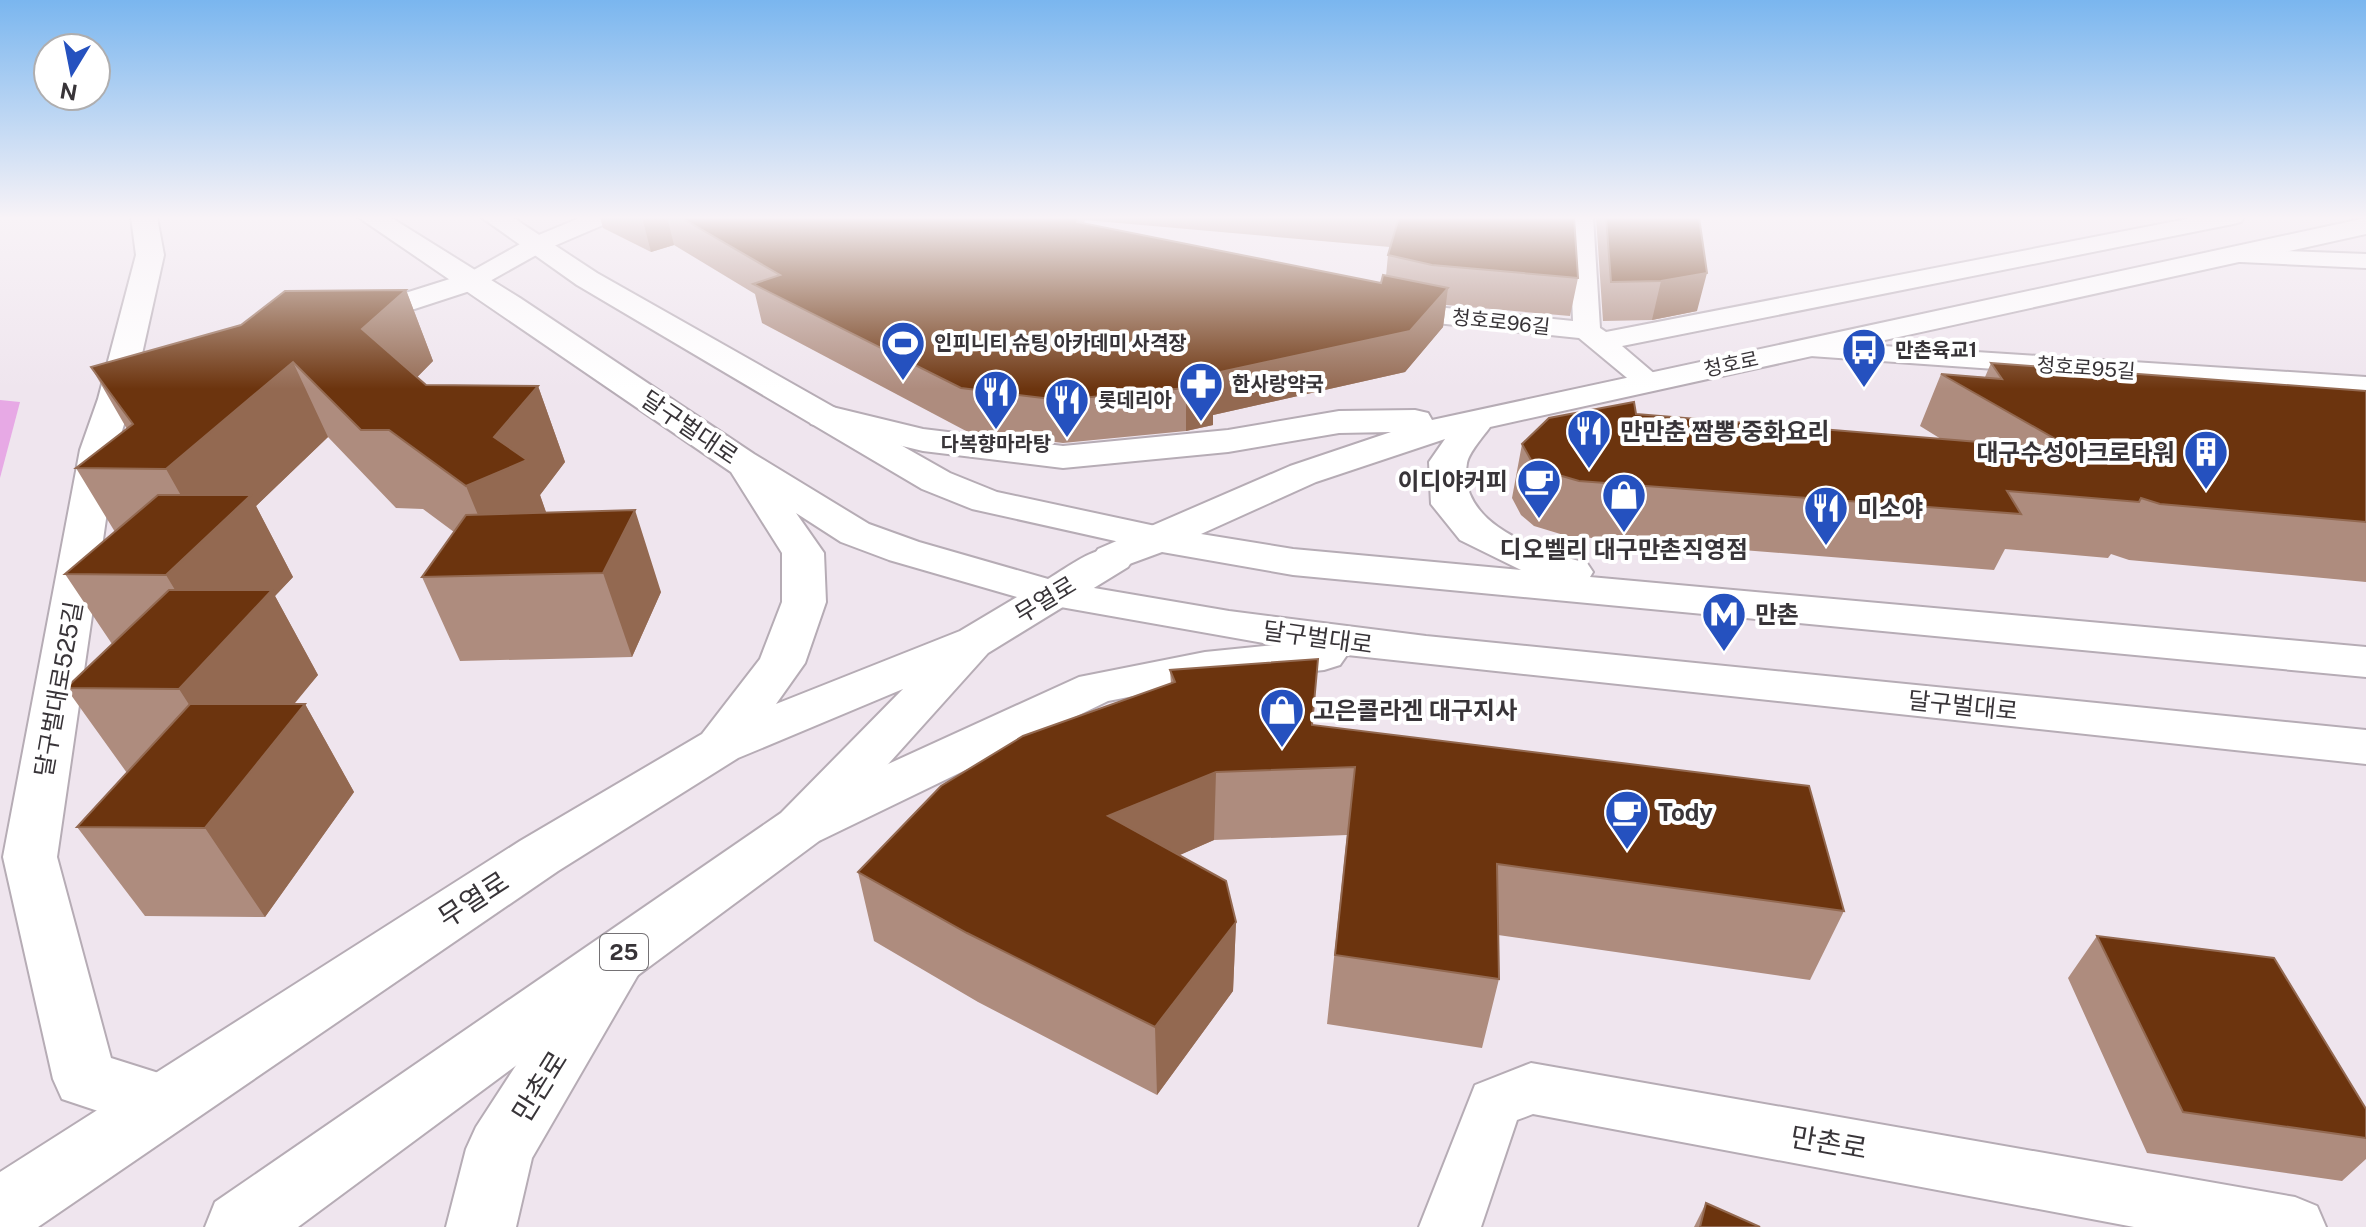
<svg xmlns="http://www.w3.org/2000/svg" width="2366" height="1227" viewBox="0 0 2366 1227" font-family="'Public Sans','Noto Sans KR',sans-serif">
	<rect width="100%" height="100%" fill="#efe5ee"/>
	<path fill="#e7a9e5" d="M 0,400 L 20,402 L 0,478 Z"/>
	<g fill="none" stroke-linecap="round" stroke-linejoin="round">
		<g stroke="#b6acb5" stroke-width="4">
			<path id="minor" d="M 582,217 L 613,217 L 610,222 L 547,249 L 481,286 L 463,286 L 459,281 L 463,276 L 529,239 Z
				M 1569,217 L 1593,217 L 1600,328 L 1606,332 L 2197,217 L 2244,217 L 2241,222 L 2233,224 L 1622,346 L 1663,381 L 1658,387 L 1648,390 L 1638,387 L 1579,338 L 1427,322 L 1386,313 L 1382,307 L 1386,301 L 1395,299 L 1427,306 L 1573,321 Z
				M 2229,249 L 2366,254 L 2366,268 L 2220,261 L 2217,256 L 2220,251 Z
				M 1806,341 L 2366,377 L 2366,395 L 1796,355 L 1792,349 L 1796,343 Z
				M 1531,1063 L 2295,1197 L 2317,1206 L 2326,1227 L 2134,1227 L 1533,1114 L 1517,1120 L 1481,1227 L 1419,1227 L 1475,1085 Z"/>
		</g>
		<g stroke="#b6acb5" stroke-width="4">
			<path id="tertiary" d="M 131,217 L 157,217 L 164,255 L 132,399 L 116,450 L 57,857 L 111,1058 L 187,1082 L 197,1103 L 187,1124 L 164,1133 L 62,1099 L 53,1079 L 3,857 L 80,450 L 98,399 L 136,255 Z
				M 472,272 L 482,275 L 487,281 L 482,287 L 353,329 L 342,327 L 337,320 L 342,313 Z"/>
		</g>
		<g stroke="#b6acb5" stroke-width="4">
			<path id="secondary" d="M 2366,218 L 2366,234 L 1490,427 C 1483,437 1469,452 1467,463 C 1456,525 1540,551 1587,563 L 1593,572 L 1590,577 L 2366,647 L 2366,677 L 1293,575 L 1162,552 L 1113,570 L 1098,567 L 1092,558 L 1098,549 L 1290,466 L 1391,432 L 1339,433 L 1228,452 L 1063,468 L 923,451 L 811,424 L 806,416 L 811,408 L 824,405 L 923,429 L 1063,446 L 1228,430 L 1339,411 L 1415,410 L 1428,413 L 1432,420 ZM 1445,439 L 1429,462 L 1431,504 L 1460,540 L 1521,570 L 1293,549 L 1201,534 L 1316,482 Z
				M 1053,581 L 1229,611 L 1426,636 L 2366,730 L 2366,764 L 1347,655 L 1340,665 L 1324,670 L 1205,682 L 1108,701 L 821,840 L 802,846 L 783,840 L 775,826 L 783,812 L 1079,677 L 1205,652 L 1275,645 L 1038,603 L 1031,594 L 1038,585 Z
				M 612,943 L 633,950 L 642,968 L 532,1158 L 516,1227 L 446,1227 L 466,1149 L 476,1127 L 591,950 Z"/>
		</g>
		<g stroke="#b6acb5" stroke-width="4">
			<path id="primary" d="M 358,217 L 390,217 L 520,298 L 754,454 L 869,524 L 919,542 L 1048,579 C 1073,564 1098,542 1128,549 L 1134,558 L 1128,567 L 988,653 L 819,841 L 298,1227 L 205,1227 L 215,1202 L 781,813 L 903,689 L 738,758 L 558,871 L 38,1227 L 0,1227 L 0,1172 L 520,841 L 702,734 L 760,659 L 782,602 L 782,553 L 731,472 ZM 796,513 L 841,542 L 889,560 L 1017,597 L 960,631 L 776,704 L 805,663 L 826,602 L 824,553 Z
				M 481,217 L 512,217 L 597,273 L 950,473 L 997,492 L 1174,530 L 1180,539 L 1174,548 L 1160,551 L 972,509 L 922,489 L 577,285 Z"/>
		</g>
		<use href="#minor" fill="#fff" fill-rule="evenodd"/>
		<use href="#tertiary" fill="#fff" fill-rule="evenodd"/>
		<use href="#secondary" fill="#fff" fill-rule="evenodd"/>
		<use href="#primary" fill="#fff" fill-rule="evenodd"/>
	</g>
	<path fill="#ae8c7e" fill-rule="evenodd" d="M 600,217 L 1574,217 L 1578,278 L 1570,316 L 1446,305 L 1443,327 L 1405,372 L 1213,415 L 1213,425 L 1186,431 L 1063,443 L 966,431 L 762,323 L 755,294 L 674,245 L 651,252 L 603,228 ZM 1085,220 L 1390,247 L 1388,255 L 1386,276 L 1381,283 L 1084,223 Z
		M 1596,217 L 1699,217 L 1697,311 L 1652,320 L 1603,321 Z
		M 406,290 L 433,361 L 417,377 L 426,385 L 538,386 L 565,462 L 540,495 L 546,513 L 661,592 L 632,657 L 460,661 L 422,577 L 454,532 L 423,509 L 396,508 L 328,437 L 256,506 L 293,577 L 275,596 L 318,675 L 293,704 L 305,704 L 354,792 L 265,917 L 145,916 L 77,827 L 127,773 L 66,688 L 112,644 L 65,574 L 115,532 L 76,468 L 127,429 L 91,367 Z
		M 1991,363 L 2366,391 L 2366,582 L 2129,560 L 2111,554 L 2108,558 L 2005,549 L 1994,570 L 1567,536 L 1534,526 L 1521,515 L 1512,498 L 1522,444 L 1636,414 L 1941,439 L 1920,426 L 1941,374 L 1985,377 Z
		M 1170,670 L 1313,725 L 1844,911 L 1810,980 L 1498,935 L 1499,979 L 1482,1048 L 1327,1024 L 1347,835 L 1214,840 L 1179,855 L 1236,922 L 1233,991 L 1157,1095 L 978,1002 L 874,941 L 858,872 L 1171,684 Z
		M 2097,936 L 2366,1109 L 2366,1159 L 2342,1181 L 2147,1153 L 2068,978 Z
		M 1706,1203 L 1760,1227 L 1694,1227 Z"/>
	<path fill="#936951" d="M 642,217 L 667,217 L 674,245 L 651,252 Z
		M 1707,273 L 1697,311 L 1652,320 L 1661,281 Z
		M 1448,288 L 1443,327 L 1405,372 L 1213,415 L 1213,425 L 1186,431 L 1186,388 L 1206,375 Z
		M 406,290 L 433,361 L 393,402 L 362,329 Z
		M 293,362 L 328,437 L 256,506 L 293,577 L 275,596 L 318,675 L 235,776 L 179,689 L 213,653 L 166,575 L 205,538 L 166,469 Z
		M 538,386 L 565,462 L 540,495 L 556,540 L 499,566 L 466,486 L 494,437 Z
		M 635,510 L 661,592 L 632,657 L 603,573 Z
		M 305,704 L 354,792 L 265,917 L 205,828 Z
		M 1216,772 L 1214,840 L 1112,885 L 1108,816 Z
		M 1236,922 L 1233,991 L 1157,1095 L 1155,1027 Z"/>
	<path fill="#6c340e" stroke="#936951" stroke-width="2" d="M 680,217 L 1078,217 L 1077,222 L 1381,283 L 1383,275 L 1448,288 L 1410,331 L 1206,375 L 1214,383 L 1186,388 L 1060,400 L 961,388 L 753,284 L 780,275 Z
		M 1399,217 L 1574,217 L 1578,278 L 1432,265 L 1388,255 Z
		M 1606,217 L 1699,217 L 1707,273 L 1661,281 L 1611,282 Z
		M 406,290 L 362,329 L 426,385 L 538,386 L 494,437 L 527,460 L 466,486 L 389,430 L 361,430 L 293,362 L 166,469 L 76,468 L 133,424 L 91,367 L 241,325 L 285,291 Z
		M 1991,363 L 2366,391 L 2366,522 L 2160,504 L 2141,498 L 2139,502 L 2007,491 L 2021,514 L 1579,481 L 1545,471 L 1531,460 L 1522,444 L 1549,418 L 1634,402 L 1636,414 L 2003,444 L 2009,447 L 2007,444 L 2073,449 L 1941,374 L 2002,379 Z
		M 158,495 L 251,495 L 166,575 L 65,574 Z
		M 635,510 L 603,573 L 422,577 L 466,515 Z
		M 169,590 L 272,590 L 179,689 L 66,688 Z
		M 1318,659 L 1312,725 L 1809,786 L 1844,911 L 1497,864 L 1499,979 L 1335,955 L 1355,767 L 1216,772 L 1108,816 L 1226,881 L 1236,922 L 1155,1027 L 967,933 L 858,872 L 941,786 L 1023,736 L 1175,682 L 1170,670 Z
		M 190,704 L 305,704 L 205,828 L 77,827 Z
		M 2097,936 L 2274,958 L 2366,1109 L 2366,1138 L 2183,1112 Z
		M 1706,1203 L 1760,1227 L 1700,1227 Z"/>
	<linearGradient id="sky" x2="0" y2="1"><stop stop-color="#7ab6ef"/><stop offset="0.56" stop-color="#f8f3f7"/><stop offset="1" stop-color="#f8f3f7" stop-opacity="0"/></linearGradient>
	<rect width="2366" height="389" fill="url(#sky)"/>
	<defs>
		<g id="stadium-pin" transform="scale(2.3)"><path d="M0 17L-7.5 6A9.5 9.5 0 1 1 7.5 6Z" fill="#2551bf" stroke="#fff"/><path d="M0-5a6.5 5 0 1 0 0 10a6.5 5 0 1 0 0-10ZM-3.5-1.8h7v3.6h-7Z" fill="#fff"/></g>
		<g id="bus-pin" transform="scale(2.3)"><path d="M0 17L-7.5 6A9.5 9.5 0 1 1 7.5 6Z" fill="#2551bf" stroke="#fff"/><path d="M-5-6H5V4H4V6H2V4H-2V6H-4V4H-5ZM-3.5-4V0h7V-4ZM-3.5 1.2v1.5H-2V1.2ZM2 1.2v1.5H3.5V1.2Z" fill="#fff"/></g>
		<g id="pharmacy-pin" transform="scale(2.3)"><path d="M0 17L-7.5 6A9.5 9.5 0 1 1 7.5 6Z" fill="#2551bf" stroke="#fff"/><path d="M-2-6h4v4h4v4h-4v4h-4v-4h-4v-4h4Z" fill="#fff"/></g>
		<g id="restaurant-pin" transform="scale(2.3)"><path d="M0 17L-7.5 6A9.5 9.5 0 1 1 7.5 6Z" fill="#2551bf" stroke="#fff"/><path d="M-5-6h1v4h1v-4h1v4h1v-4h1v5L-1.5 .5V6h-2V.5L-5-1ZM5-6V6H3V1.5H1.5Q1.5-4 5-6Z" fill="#fff"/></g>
		<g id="building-pin" transform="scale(2.3)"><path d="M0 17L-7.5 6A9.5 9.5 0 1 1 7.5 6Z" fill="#2551bf" stroke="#fff"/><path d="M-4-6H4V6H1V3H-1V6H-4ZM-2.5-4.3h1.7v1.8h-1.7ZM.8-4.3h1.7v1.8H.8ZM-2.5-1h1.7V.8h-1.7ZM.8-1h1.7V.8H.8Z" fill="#fff"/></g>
		<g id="cafe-pin" transform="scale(2.3)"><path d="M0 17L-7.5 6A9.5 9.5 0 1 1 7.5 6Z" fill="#2551bf" stroke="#fff"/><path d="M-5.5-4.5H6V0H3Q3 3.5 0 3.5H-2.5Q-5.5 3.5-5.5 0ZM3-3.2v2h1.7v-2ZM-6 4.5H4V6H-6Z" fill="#fff"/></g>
		<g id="shop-pin" transform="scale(2.3)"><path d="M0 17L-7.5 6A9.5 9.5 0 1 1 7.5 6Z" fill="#2551bf" stroke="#fff"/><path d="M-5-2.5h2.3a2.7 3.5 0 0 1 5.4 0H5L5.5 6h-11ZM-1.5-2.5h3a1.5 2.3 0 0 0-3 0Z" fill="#fff"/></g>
		<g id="metro-pin" transform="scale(2.3)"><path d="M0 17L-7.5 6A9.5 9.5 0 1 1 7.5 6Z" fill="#2551bf" stroke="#fff"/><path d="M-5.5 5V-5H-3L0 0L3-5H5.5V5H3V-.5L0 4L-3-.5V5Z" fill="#fff"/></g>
	</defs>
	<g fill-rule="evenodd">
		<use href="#stadium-pin" x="903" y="343"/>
		<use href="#bus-pin" x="1864" y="350"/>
		<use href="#pharmacy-pin" x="1201" y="384"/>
		<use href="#restaurant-pin" x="996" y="392"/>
		<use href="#restaurant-pin" x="1067" y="400"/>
		<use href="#restaurant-pin" x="1589" y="431"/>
		<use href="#building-pin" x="2206" y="452"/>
		<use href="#cafe-pin" x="1539" y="481"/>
		<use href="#shop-pin" x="1624" y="495"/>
		<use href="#restaurant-pin" x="1826" y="508"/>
		<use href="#metro-pin" x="1724" y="614"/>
		<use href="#shop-pin" x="1282" y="710"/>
		<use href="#cafe-pin" x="1627" y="812"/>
	</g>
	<g text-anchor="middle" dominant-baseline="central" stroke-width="8" stroke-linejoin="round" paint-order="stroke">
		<g font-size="20" fill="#383438" stroke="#fff">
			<text transform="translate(1501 322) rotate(6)">청호로96길</text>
			<text transform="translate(1731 364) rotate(-12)">청호로</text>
			<text transform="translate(2086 368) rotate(4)">청호로95길</text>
		</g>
		<g font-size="20" font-weight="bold" fill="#383438" stroke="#fff" text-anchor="start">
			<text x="934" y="343">인피니티 슈팅 아카데미 사격장</text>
			<text x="1895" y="350">만촌육교1</text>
			<text x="1232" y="384">한사랑약국</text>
			<text x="1098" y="400">롯데리아</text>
			<text x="996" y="444" text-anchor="middle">다복향마라탕</text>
		</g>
		<rect fill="#fff" stroke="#747174" stroke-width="2" x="600" y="934" width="48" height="36" rx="6"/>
		<g font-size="22" font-weight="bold" fill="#383438">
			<text x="624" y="952">25</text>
		</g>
		<g font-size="24" fill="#383438" stroke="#fff">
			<text transform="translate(690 427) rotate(34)">달구벌대로</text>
			<text transform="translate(1045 599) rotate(-31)">무열로</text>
			<text transform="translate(1318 637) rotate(8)">달구벌대로</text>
			<text transform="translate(58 689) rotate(-80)">달구벌대로525길</text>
			<text transform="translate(1963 705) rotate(6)">달구벌대로</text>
		</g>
		<g font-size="24" font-weight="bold" fill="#383438" stroke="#fff" text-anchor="start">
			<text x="1620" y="431">만만춘 짬뽕 중화요리</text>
			<text x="2175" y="452" text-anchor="end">대구수성아크로타워</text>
			<text x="1508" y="481" text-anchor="end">이디야커피</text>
			<text x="1857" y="508">미소야</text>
			<text x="1624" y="549" text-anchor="middle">디오벨리 대구만촌직영점</text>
			<text x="1755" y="614">만촌</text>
			<text x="1313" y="710">고은콜라겐 대구지사</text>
			<text x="1658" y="812">Tody</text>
		</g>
		<g font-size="28" fill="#383438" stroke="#fff">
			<text transform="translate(473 899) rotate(-33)">무열로</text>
			<text transform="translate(539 1086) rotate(-58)">만촌로</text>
			<text transform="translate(1829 1142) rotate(10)">만촌로</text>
		</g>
	</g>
	<g transform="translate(72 72) rotate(190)"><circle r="38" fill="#ffffff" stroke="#afaeaf" stroke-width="2"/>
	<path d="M0-6L14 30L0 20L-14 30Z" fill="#2551bf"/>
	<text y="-12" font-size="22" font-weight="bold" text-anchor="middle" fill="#383438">N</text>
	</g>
</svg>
